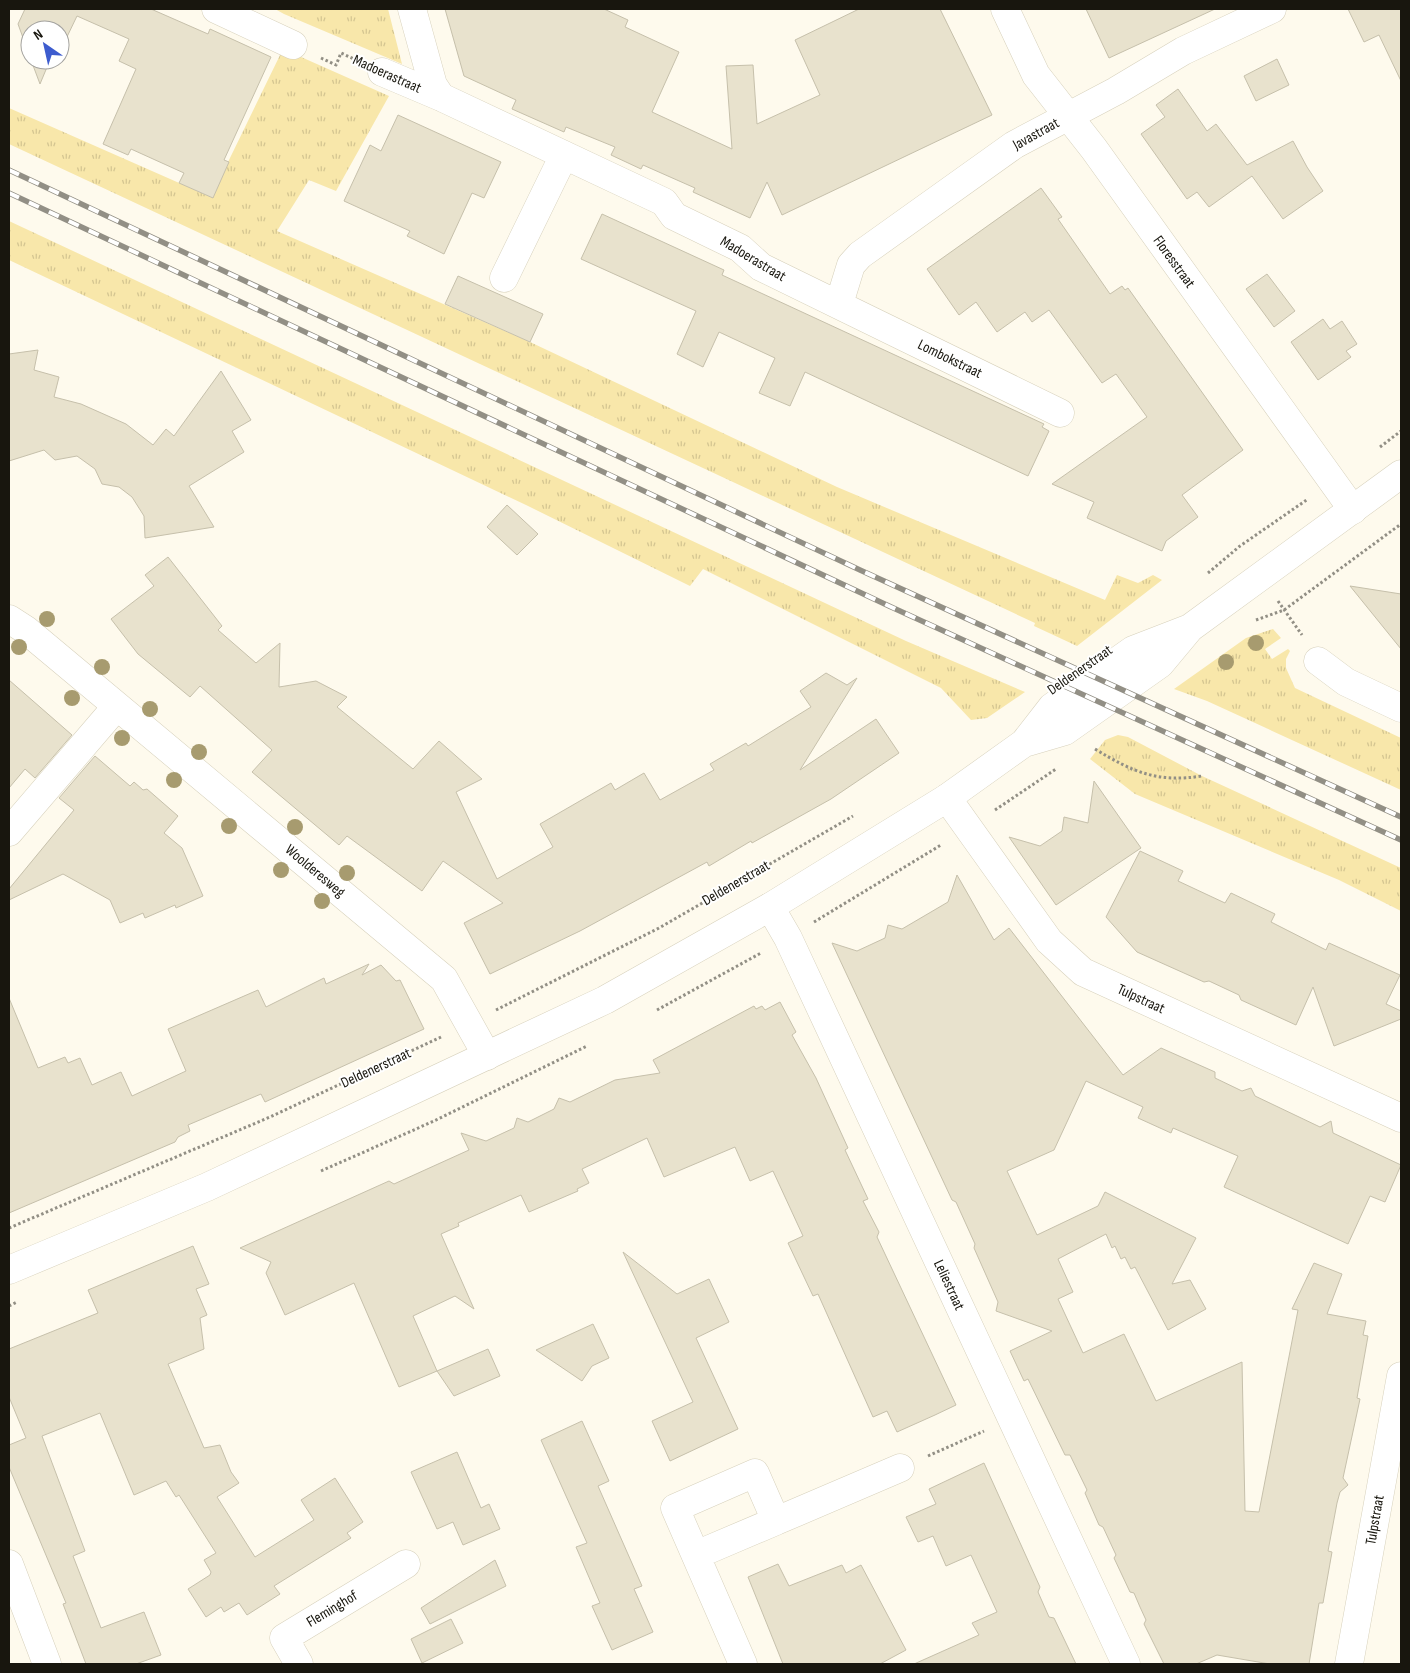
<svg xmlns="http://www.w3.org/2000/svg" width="1410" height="1673" viewBox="0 0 1410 1673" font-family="'Sofia Sans Condensed',sans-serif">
	<defs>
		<pattern id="grass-tufts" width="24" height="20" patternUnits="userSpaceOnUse" patternTransform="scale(1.25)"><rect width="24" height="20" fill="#f8e7aa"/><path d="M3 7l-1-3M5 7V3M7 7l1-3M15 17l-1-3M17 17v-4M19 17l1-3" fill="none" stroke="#d4c591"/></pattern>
	</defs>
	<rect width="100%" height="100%" fill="#fefaed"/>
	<path fill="url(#grass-tufts)" d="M 275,9 L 388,9 L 402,64 L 284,14 Z
		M 283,49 L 389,96 L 336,191 L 309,180 L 277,231 L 530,342 L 837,487 L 1105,600 L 1117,575 L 1138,583 L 1153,575 L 1162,580 L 1077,646 L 1034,626 L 1035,623 L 9,144 L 9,108 L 211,197 Z
		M 9,221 L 906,641 L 1025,692 L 987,718 L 971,720 L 941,688 L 703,569 L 690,586 L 526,505 L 9,260 Z
		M 1273,629 L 1281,638 L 1265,649 L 1272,659 L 1288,649 L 1290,651 L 1286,659 L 1286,668 L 1295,688 L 1401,738 L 1401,790 L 1207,701 L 1174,689 L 1246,638 Z
		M 1118,735 L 1128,737 L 1202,776 L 1401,868 L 1401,911 L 1339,880 L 1135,794 L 1090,759 L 1105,740 Z"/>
	<path fill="#e8e2cd" stroke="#c6c0ab" d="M 25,9 L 151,9 L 208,34 L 210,29 L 271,57 L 224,160 L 229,162 L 213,198 L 179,183 L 184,173 L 131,149 L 128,155 L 103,144 L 136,69 L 119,61 L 129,39 L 77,16 L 65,41 L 60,39 L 60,30 L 30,30 L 30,57 L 18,24 Z
		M 445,9 L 604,9 L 628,20 L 625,27 L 679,52 L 652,112 L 732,149 L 726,66 L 753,65 L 757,124 L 820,95 L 795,40 L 859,9 L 940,9 L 992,115 L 782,215 L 767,182 L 750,218 L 693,192 L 695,188 L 643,165 L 641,169 L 611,155 L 615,147 L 566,127 L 564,132 L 512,109 L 516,100 L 464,76 Z
		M 1086,9 L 1215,9 L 1109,58 Z
		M 1348,9 L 1401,9 L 1401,81 L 1379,35 L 1364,42 Z
		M 1277,59 L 1289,85 L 1256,101 L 1244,76 Z
		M 31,60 L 50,60 L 40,84 Z
		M 1178,89 L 1207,131 L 1216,124 L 1247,165 L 1293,141 L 1307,167 L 1323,191 L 1283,219 L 1252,176 L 1209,207 L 1197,192 L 1187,199 L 1141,134 L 1165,117 L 1156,105 Z
		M 398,115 L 501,162 L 484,198 L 472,193 L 444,254 L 407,236 L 410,231 L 344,201 L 370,145 L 381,151 Z
		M 1041,188 L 1062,217 L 1058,219 L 1110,294 L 1122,286 L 1125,290 L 1128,288 L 1243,450 L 1182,495 L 1198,517 L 1166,541 L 1162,551 L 1087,518 L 1094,502 L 1052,484 L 1147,417 L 1116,374 L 1102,383 L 1049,310 L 1032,322 L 1025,312 L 997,332 L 976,302 L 959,315 L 927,269 Z
		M 602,214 L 724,270 L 722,275 L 1044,424 L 1042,427 L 1049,431 L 1028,476 L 805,372 L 790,406 L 759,393 L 775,358 L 719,332 L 703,367 L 677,354 L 696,311 L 581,259 Z
		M 1267,274 L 1295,311 L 1274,327 L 1246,289 Z
		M 458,276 L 543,314 L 530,342 L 445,304 Z
		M 1323,319 L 1330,329 L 1342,321 L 1357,344 L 1346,351 L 1351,357 L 1318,380 L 1291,342 Z
		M 38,350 L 34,370 L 59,377 L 54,397 L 81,404 L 126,424 L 153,445 L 166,429 L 174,436 L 221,371 L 251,420 L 232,431 L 244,452 L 189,486 L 214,527 L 145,538 L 144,516 L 132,497 L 119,487 L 102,484 L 95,469 L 77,456 L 55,460 L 44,450 L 9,461 L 9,354 Z
		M 507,505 L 538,534 L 517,555 L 487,527 Z
		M 168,557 L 222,626 L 218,630 L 256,663 L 280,643 L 279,687 L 316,681 L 347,697 L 337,707 L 413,769 L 439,741 L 482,779 L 456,792 L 497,879 L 553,847 L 540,824 L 611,783 L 615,790 L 644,773 L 660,800 L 714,770 L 710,764 L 746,743 L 748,746 L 811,707 L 800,691 L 826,673 L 847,685 L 857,678 L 800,770 L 876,719 L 899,753 L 831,799 L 752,843 L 751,841 L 709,866 L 707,862 L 580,931 L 490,974 L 464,923 L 503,903 L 443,861 L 422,891 L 347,836 L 339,845 L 252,772 L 272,750 L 200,686 L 190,697 L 138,654 L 111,619 L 154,586 L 145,575 Z
		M 1350,586 L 1401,594 L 1401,649 Z
		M 9,680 L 72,735 L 35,778 L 25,769 L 9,788 Z
		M 95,756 L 130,786 L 134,782 L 143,790 L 147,789 L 178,816 L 164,833 L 182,848 L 203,896 L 176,908 L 175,905 L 145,918 L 143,913 L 120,923 L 110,900 L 63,874 L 9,900 L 9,889 L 74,810 L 59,798 Z
		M 1094,781 L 1141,848 L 1056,905 L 1009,837 L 1040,846 L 1062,831 L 1064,817 L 1088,823 Z
		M 1140,851 L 1183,871 L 1178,881 L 1225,903 L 1231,893 L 1275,914 L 1271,922 L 1326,950 L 1329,943 L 1400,975 L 1386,1004 L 1401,1011 L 1401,1019 L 1334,1046 L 1313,987 L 1296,1025 L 1241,1000 L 1239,995 L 1209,981 L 1204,982 L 1137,952 L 1106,917 Z
		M 957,875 L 994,940 L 1009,928 L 1123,1075 L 1161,1048 L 1215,1072 L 1215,1078 L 1242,1091 L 1251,1088 L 1255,1096 L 1320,1127 L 1331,1121 L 1333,1133 L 1401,1165 L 1385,1202 L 1370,1196 L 1348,1244 L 1224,1187 L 1238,1156 L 1173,1128 L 1171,1133 L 1138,1118 L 1143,1107 L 1086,1081 L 1054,1150 L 1007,1171 L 1037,1235 L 1098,1206 L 1105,1192 L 1196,1238 L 1172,1284 L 1190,1280 L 1206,1309 L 1168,1330 L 1135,1267 L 1131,1269 L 1125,1257 L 1121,1259 L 1115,1246 L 1112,1248 L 1106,1234 L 1058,1259 L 1073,1292 L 1058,1299 L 1083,1353 L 1124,1334 L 1156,1401 L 1242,1362 L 1245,1511 L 1259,1512 L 1298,1310 L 1292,1309 L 1314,1263 L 1342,1274 L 1327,1314 L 1366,1321 L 1363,1335 L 1368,1336 L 1357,1398 L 1360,1399 L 1343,1478 L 1348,1485 L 1340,1492 L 1337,1503 L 1328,1551 L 1332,1552 L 1323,1603 L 1319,1603 L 1309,1664 L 1270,1664 L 1217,1655 L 1196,1664 L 1164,1664 L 1144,1624 L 1146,1620 L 1140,1607 L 1134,1593 L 1130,1592 L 1114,1558 L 1116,1555 L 1103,1527 L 1099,1525 L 1085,1493 L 1087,1490 L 1070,1455 L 1065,1455 L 1028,1379 L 1024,1381 L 1010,1351 L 1052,1331 L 996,1311 L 998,1302 L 974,1248 L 975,1244 L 956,1202 L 952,1200 L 832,943 L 857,951 L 885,938 L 888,925 L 902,929 L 948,902 Z
		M 369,964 L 362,975 L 381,965 L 396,981 L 400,980 L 424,1029 L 265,1102 L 261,1094 L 188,1125 L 190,1131 L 178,1137 L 175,1142 L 9,1213 L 9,998 L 38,1068 L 65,1057 L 68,1063 L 80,1058 L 92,1085 L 121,1072 L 132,1096 L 186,1071 L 168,1029 L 258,990 L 266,1007 L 324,978 L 326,984 Z
		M 780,1002 L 796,1032 L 792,1035 L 816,1078 L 848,1148 L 845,1150 L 868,1199 L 863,1201 L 879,1232 L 877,1237 L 956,1405 L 935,1415 L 897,1432 L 887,1411 L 873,1417 L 818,1294 L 813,1296 L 788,1243 L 803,1236 L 773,1171 L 750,1181 L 735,1147 L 664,1177 L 647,1138 L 582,1169 L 589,1183 L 577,1189 L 578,1191 L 529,1212 L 521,1195 L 458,1223 L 459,1226 L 441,1234 L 474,1309 L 455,1296 L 413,1316 L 437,1371 L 399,1387 L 354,1283 L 285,1315 L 266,1273 L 271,1262 L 240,1248 L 389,1181 L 394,1184 L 469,1150 L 461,1133 L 486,1141 L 514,1128 L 517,1118 L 528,1122 L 554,1109 L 559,1098 L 570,1102 L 615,1080 L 660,1073 L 653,1060 L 754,1006 L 756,1009 L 762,1006 L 765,1010 Z
		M 193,1246 L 209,1284 L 196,1289 L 207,1315 L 200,1318 L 204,1349 L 168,1364 L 204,1448 L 220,1445 L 231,1472 L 239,1483 L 217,1497 L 255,1557 L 314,1520 L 301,1500 L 335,1478 L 363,1522 L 347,1533 L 351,1538 L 274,1586 L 280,1594 L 247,1615 L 239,1603 L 224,1612 L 221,1607 L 206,1617 L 188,1589 L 210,1575 L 211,1572 L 204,1560 L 216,1553 L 179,1495 L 176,1497 L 166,1481 L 134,1495 L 100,1413 L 42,1436 L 85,1551 L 73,1556 L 101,1628 L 144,1612 L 161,1655 L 136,1664 L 86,1664 L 63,1604 L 66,1603 L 9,1467 L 9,1445 L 26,1438 L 9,1397 L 9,1349 L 98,1313 L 88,1290 Z
		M 623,1252 L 677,1294 L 709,1279 L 729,1322 L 696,1338 L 738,1429 L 670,1461 L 652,1421 L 693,1402 Z
		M 593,1324 L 609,1358 L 592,1366 L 582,1381 L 536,1350 Z
		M 488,1349 L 500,1376 L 454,1396 L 437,1371 Z
		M 582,1421 L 609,1481 L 598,1486 L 642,1586 L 634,1589 L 653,1632 L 612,1650 L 592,1606 L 600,1603 L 576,1547 L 587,1543 L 541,1440 Z
		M 457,1452 L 481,1508 L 489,1504 L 500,1529 L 463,1545 L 453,1522 L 437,1529 L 411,1472 Z
		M 984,1463 L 1040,1587 L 1038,1592 L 1049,1617 L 1054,1618 L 1076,1664 L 914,1664 L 979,1635 L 972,1623 L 997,1612 L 971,1555 L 946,1566 L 933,1536 L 918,1542 L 906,1517 L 936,1504 L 929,1489 Z
		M 495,1560 L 506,1586 L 430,1624 L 421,1608 Z
		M 778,1564 L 789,1586 L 842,1565 L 846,1573 L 861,1565 L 906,1650 L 880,1664 L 783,1664 L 748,1577 Z
		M 451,1619 L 463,1643 L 422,1663 L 411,1639 Z"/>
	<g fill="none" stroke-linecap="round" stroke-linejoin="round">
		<g stroke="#d7d1bc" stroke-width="29">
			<path id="minor" d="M 216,9 L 293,45
				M 412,9 L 433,85 L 441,97
				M 1005,9 L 1036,75 L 1094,149 L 1353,510
				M 382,72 L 441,97 L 664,202 L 674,216 L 740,248 L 761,267 L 1060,413
				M 504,278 L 564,155
				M 839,304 L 851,265 L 860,255 L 1014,145 L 1116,91 L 1183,51 L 1272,9
				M 9,619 L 26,630 L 444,979 L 487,1056
				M 1318,661 L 1346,682 L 1401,708
				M 947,798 L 1049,941 L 1083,972 L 1401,1118
				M 9,832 L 117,706
				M 770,907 L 788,938 L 1126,1664
				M 776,1521 L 900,1468
				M 696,1555 L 776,1521 L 755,1473 L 675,1508 L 743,1664
				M 9,1564 L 47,1664
				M 299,1664 L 284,1638 L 406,1564
				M 1349,1664 L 1401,1376"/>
		</g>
		<g stroke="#d7d1bc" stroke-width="29">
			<path id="major" d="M 1024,743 L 1065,731 L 1160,664 L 1190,628 L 1401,474
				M 9,1270 L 207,1187 L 605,1000 L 770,907 L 947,798 L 1024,743 L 1052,707 L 1133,650 L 1190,628"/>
		</g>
		<path stroke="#928f85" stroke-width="3" stroke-dasharray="2.5 2.5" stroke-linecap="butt" d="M 321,58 L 336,65 L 341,53 L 354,59
			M 1380,447 L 1401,431
			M 1208,573 L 1240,546 L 1308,499
			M 1278,601 L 1302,635
			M 1256,620 L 1284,610 L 1401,524
			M 1095,749 C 1133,772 1157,783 1202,776
			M 995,810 L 1056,769
			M 814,922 L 941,845
			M 496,1010 L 659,928 L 853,816
			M 657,1010 L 761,953
			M 321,1171 L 434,1121 L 587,1046
			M 9,1228 L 270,1117 L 441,1037
			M 9,1306 L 17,1302
			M 928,1456 L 984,1431"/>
		<use href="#minor" stroke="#fff" stroke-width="28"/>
		<use href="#major" stroke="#fff" stroke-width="28"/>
		<g stroke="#928f85" stroke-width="5.5">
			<path id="rail" d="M 9,170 L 860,570 L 1401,817
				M 9,193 L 889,606 L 1401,840"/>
		</g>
		<use href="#rail" stroke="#fff" stroke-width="4" stroke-dasharray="11" stroke-linecap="butt"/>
	</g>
	<g fill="#a79b6f">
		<circle cx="47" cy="619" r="8"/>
		<circle cx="1256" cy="643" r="8"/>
		<circle cx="19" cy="647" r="8"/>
		<circle cx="1226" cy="662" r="8"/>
		<circle cx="102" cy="667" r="8"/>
		<circle cx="72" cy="698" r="8"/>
		<circle cx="150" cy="709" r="8"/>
		<circle cx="122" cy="738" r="8"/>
		<circle cx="199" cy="752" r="8"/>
		<circle cx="174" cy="780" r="8"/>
		<circle cx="229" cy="826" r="8"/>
		<circle cx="295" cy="827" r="8"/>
		<circle cx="281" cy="870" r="8"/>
		<circle cx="347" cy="873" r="8"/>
		<circle cx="322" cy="901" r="8"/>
	</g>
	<g text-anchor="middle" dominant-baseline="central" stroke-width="4" stroke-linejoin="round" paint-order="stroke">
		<g font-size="15" fill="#18160e" stroke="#fff">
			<text transform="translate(387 74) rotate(24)">Madoerastraat</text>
			<text transform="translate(1036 134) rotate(-29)">Javastraat</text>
			<text transform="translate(753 259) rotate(31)">Madoerastraat</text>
			<text transform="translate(1174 262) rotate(54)">Floresstraat</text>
			<text transform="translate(950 359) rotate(26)">Lombokstraat</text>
			<text transform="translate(1080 670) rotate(-35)">Deldenerstraat</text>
			<text transform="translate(315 871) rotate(40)">Woolderesweg</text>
			<text transform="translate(736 883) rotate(-30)">Deldenerstraat</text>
			<text transform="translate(1141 999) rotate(25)">Tulpstraat</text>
			<text transform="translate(376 1068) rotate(-25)">Deldenerstraat</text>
			<text transform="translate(949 1285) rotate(65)">Leliestraat</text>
			<text transform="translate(1375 1520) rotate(-80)">Tulpstraat</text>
			<text transform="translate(332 1609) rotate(-31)">Fleminghof</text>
		</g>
	</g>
	<rect width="1410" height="1673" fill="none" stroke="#18160e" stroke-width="20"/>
	<g transform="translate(45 45) rotate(326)"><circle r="24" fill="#ffffff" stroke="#a3a29f"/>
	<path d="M0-4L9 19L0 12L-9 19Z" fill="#3d5cce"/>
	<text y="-8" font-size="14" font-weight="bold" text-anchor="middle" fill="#18160e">N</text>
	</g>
</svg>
